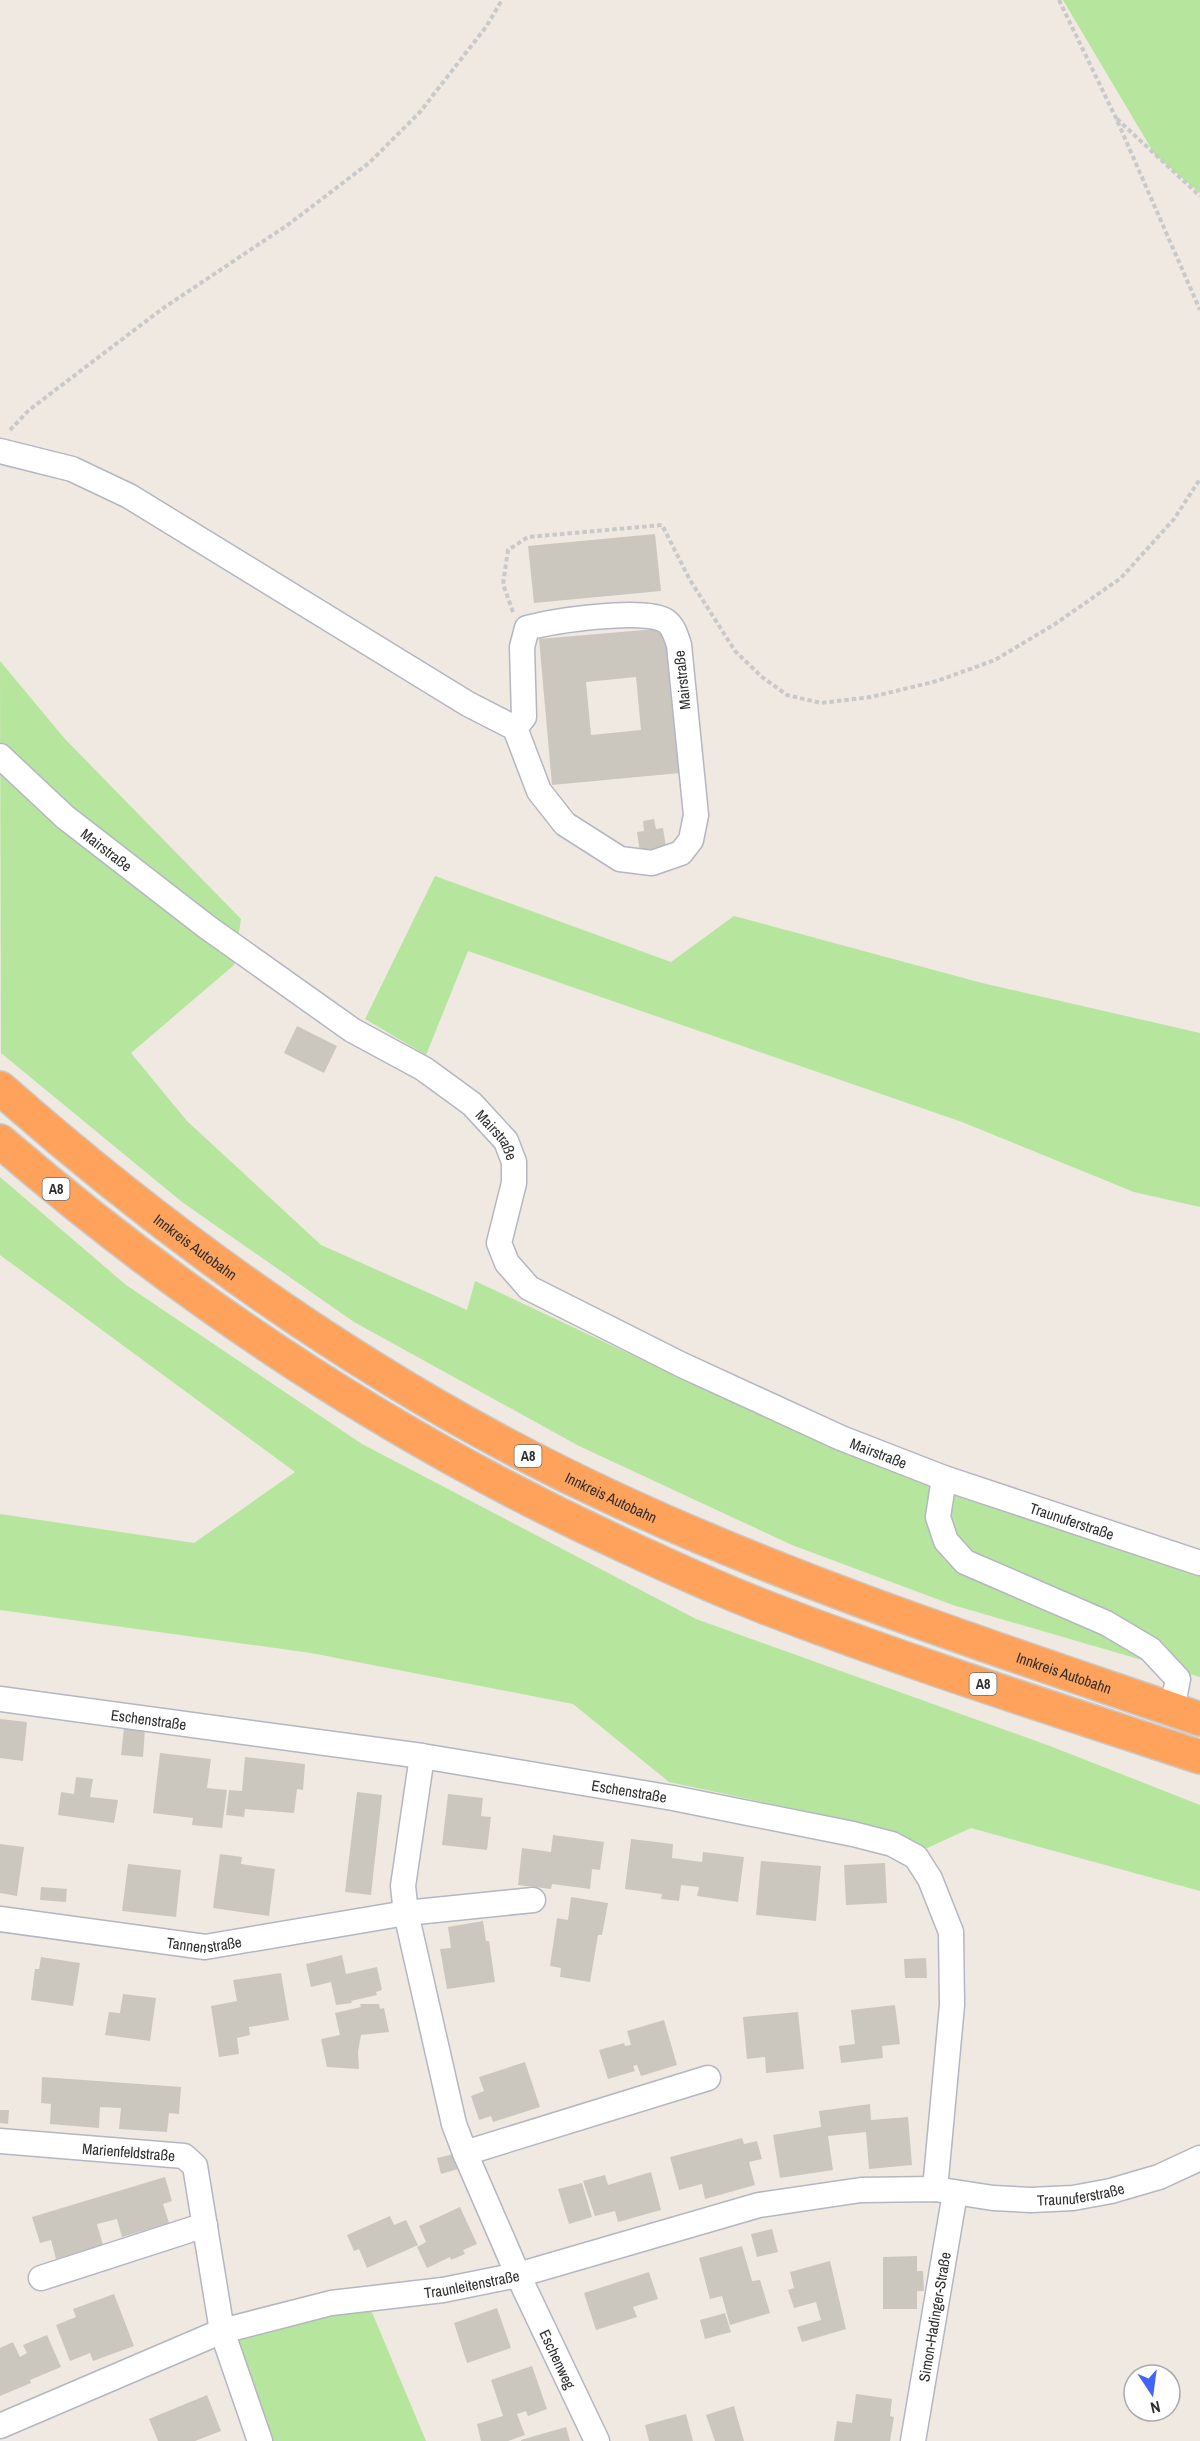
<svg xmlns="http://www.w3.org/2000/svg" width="1200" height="2441" viewBox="0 0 1200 2441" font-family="'Archivo Narrow',sans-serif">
	<rect width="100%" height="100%" fill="#efe9e1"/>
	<path fill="#b6e59e" d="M 1063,0 L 1200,0 L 1200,193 L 1155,155 Z
		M 0,661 L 65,739 L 241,919 L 234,965 L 131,1053 L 187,1121 L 321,1245 L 467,1310 L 475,1281 L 670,1373 L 878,1466 L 1200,1573 L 1200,1677 L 953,1605 L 792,1545 L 579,1446 L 354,1322 L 182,1202 L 1,1053 Z
		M 435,876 L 671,962 L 734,916 L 982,983 L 1200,1033 L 1200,1207 L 1134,1192 L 962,1122 L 468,951 L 426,1055 L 365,1019 Z
		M 0,1177 L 126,1285 L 362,1444 L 696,1619 L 1050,1746 L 1200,1805 L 1200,1891 L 971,1828 L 925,1849 L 856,1822 L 669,1782 L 573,1704 L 311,1653 L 0,1610 L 0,1514 L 194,1543 L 295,1472 L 0,1255 Z
		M 371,2310 L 426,2441 L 261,2441 L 228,2340 L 302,2320 Z"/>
	<path fill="#cbc7bf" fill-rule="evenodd" d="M 655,534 L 661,591 L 534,603 L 528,546 Z
		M 667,628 L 680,773 L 552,785 L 539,639 ZM 636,677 L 641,730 L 591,735 L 586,682 Z
		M 654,819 L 656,829 L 663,828 L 666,847 L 640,852 L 637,832 L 644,831 L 643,821 Z
		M 297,1026 L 337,1046 L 324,1073 L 284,1053 Z
		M 0,1719 L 27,1722 L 23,1761 L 0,1758 Z
		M 124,1728 L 145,1729 L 143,1757 L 121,1755 Z
		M 160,1753 L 211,1759 L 207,1788 L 227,1790 L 222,1828 L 192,1825 L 193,1818 L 153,1813 Z
		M 245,1757 L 305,1764 L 303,1790 L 297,1789 L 294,1813 L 245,1809 L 244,1817 L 226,1815 L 229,1790 L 242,1791 Z
		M 76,1777 L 93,1779 L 90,1797 L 118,1800 L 114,1823 L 58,1815 L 61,1792 L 74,1794 Z
		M 357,1792 L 382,1795 L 371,1895 L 345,1892 Z
		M 448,1794 L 483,1798 L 481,1816 L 491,1817 L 487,1850 L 442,1845 Z
		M 553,1835 L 604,1842 L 600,1870 L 592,1869 L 590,1889 L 552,1884 L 551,1889 L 518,1885 L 522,1848 L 551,1852 Z
		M 631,1839 L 673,1844 L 672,1858 L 702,1862 L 703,1852 L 744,1857 L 738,1902 L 697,1896 L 699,1887 L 681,1885 L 679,1901 L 661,1899 L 662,1894 L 625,1889 Z
		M 0,1844 L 24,1847 L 17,1896 L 0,1893 Z
		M 220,1854 L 242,1857 L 241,1864 L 275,1869 L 269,1916 L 213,1908 Z
		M 761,1861 L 821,1866 L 816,1921 L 756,1915 Z
		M 885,1863 L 887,1903 L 846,1905 L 844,1865 Z
		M 128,1864 L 181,1870 L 176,1917 L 122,1911 Z
		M 41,1887 L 67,1889 L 66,1902 L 40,1900 Z
		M 571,1897 L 608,1903 L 602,1935 L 598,1935 L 590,1982 L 560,1977 L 561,1968 L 550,1966 L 557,1918 L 568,1920 Z
		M 483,1921 L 486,1941 L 489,1941 L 495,1982 L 447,1989 L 440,1949 L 451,1948 L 448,1927 Z
		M 342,1955 L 346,1974 L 377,1967 L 382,1990 L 376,1992 L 377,1995 L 351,2001 L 352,2003 L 336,2005 L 331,1982 L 311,1987 L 306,1964 Z
		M 41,1957 L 80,1963 L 73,2006 L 31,2000 L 35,1969 L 39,1969 Z
		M 926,1958 L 927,1978 L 905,1978 L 904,1959 Z
		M 281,1973 L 289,2020 L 249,2027 L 250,2035 L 237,2038 L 239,2054 L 219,2057 L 211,2006 L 237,2001 L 233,1980 Z
		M 123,1994 L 156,1998 L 150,2041 L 105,2035 L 109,2012 L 120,2013 Z
		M 360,2004 L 379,2004 L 380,2009 L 384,2008 L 389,2032 L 361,2035 L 358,2052 L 359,2069 L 327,2067 L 321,2039 L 340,2035 L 335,2013 L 361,2007 Z
		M 895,2005 L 900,2044 L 882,2046 L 883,2058 L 841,2063 L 839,2046 L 855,2044 L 851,2010 Z
		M 798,2012 L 804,2069 L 766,2073 L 765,2057 L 747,2059 L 743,2017 Z
		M 664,2020 L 677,2065 L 641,2076 L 637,2065 L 633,2066 L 635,2071 L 608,2079 L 599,2050 L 624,2043 L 625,2046 L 631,2045 L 627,2031 Z
		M 525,2062 L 540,2107 L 493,2122 L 491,2116 L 479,2120 L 471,2096 L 484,2091 L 479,2077 Z
		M 42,2077 L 181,2087 L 179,2114 L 169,2113 L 167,2132 L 119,2129 L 121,2108 L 100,2107 L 99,2128 L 50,2124 L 51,2104 L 41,2103 Z
		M 870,2104 L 871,2120 L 908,2117 L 912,2165 L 869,2169 L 866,2132 L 828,2136 L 833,2170 L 780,2178 L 773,2135 L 821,2127 L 819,2111 Z
		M 0,2110 L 9,2110 L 8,2124 L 0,2123 Z
		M 742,2138 L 744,2144 L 757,2141 L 762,2159 L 749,2162 L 755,2185 L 705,2199 L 702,2184 L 679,2190 L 670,2157 Z
		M 454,2154 L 458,2169 L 441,2174 L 437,2158 Z
		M 651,2172 L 661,2210 L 618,2222 L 615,2211 L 595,2216 L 583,2181 L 605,2175 L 608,2185 Z
		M 165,2177 L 172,2201 L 163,2204 L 169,2223 L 122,2237 L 117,2219 L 97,2224 L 103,2245 L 56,2259 L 51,2240 L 40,2243 L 32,2217 Z
		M 582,2183 L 592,2217 L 569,2224 L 558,2189 Z
		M 460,2207 L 477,2244 L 463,2250 L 465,2254 L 451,2260 L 450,2257 L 427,2268 L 417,2247 L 426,2242 L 419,2226 Z
		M 390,2216 L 394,2225 L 406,2220 L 418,2245 L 367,2268 L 359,2249 L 354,2251 L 347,2235 Z
		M 772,2229 L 778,2252 L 757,2257 L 751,2234 Z
		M 742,2246 L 752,2281 L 760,2280 L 770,2313 L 730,2325 L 722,2296 L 710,2299 L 699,2258 Z
		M 917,2256 L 917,2271 L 923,2271 L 924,2291 L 917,2291 L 917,2309 L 883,2309 L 883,2257 Z
		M 830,2261 L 846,2329 L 802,2342 L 797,2327 L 821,2320 L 816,2302 L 794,2308 L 788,2290 L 794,2288 L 790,2272 Z
		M 649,2272 L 658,2299 L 633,2307 L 637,2317 L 596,2330 L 584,2293 Z
		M 114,2294 L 134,2346 L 93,2361 L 90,2353 L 70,2361 L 56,2325 L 76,2317 L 73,2309 Z
		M 497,2308 L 511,2348 L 467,2363 L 454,2323 Z
		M 725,2313 L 731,2332 L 705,2339 L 700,2320 Z
		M 47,2335 L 61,2367 L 30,2380 L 31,2383 L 0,2396 L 0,2348 L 13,2342 L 20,2357 L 27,2353 L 23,2345 Z
		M 532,2366 L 547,2409 L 528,2416 L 526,2411 L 517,2414 L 525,2435 L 508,2441 L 481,2441 L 477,2424 L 503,2416 L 491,2380 Z
		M 856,2394 L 892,2399 L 890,2416 L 894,2417 L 890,2441 L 834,2441 L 837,2421 L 852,2423 Z
		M 207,2395 L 221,2431 L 195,2441 L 158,2441 L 149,2419 Z
		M 734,2406 L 744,2441 L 715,2441 L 706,2415 Z
		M 686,2414 L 693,2441 L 649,2441 L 645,2425 Z
		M 566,2427 L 570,2441 L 521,2441 L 521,2440 Z"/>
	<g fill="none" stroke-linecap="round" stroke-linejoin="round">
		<g stroke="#b4b7c1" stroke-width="27">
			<g id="minor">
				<path d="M 0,451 L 72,469 L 129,496 L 468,704 L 515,728 L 539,791 L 565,824 L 620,859 L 652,863 L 681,853 L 691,840 L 696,815 L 679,645 C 676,636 674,627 666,621 C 645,607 553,621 527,628 L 522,647 L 524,717 L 515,728"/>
				<path id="s1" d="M 0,756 L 65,817 L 207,927 L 352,1030 L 424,1069 L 472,1104 L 506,1141 L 514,1162 L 514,1183 L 499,1243 L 507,1263 L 529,1288 L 682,1365 L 841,1438 L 944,1478 L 1200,1563"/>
				<path d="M 944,1478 L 938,1517 L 946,1541 L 965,1562 L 1106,1623 L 1150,1649 L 1178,1679 L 1172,1709"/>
				<path id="s2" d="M 0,1699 L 422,1756 L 673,1798 L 853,1834 L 892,1844 L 916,1857 L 930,1879 L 951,1932 L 952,2005 L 935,2189"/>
				<path id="s3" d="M 422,1756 L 403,1886 L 406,1913 L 454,2124 L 465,2153 L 518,2275 L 597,2441"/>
				<path id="s4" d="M 0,1919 L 205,1947 L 406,1913 L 533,1900"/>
				<path id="s5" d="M 0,2141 L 184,2156 L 195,2166 L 222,2331 L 260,2441"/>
				<path d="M 465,2153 L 708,2078"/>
				<path d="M 41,2278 L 205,2225"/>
				<path id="s6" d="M 0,2426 L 222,2331 L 331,2303 L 443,2290 L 518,2275 L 759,2205 L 861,2190 L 935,2189 L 993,2198 L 1031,2200 L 1073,2198 L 1111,2191 L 1159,2177 L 1200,2158"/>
				<path id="s7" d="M 913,2441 L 955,2193"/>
			</g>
		</g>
		<g stroke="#c9c9c9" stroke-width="36">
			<g id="highway">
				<path id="s8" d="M 0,1088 C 186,1252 390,1395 615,1499 C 804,1587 1003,1651 1200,1719"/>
				<path d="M 0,1141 C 189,1304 396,1440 623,1545 C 670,1567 718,1589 767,1608 C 909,1663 1055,1709 1200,1757"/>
			</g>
		</g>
		<path stroke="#c9c9c9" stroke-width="4" stroke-dasharray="4.5 3" stroke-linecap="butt" d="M 1059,0 L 1116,118 L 1200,310
			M 1117,119 L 1200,196
			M 10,430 L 29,410 L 162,309 L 289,224 L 369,163 L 420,112 L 486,27 L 502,0
			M 513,612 L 503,584 L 508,550 L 528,537 L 662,525 L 690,580 L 735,651 L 762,677 L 787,695 L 821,703 L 871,697 L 937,681 L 995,660 L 1055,624 L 1121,578 L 1174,519 L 1200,479"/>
		<use href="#minor" stroke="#fff" stroke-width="24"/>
		<use href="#highway" stroke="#ffa35c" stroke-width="33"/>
	</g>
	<g text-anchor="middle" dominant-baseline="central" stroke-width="4.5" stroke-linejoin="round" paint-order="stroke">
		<g fill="#fff" stroke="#6d6d6d" stroke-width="1.5">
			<rect x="42.5" y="1178" width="27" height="22" rx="4.5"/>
			<rect x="514.5" y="1445" width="27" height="22" rx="4.5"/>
			<rect x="969.5" y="1673" width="27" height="22" rx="4.5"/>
		</g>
		<g font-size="14" font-weight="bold" fill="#2e2e2e">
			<text x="56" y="1189">A8</text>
			<text x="528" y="1456">A8</text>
			<text x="983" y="1684">A8</text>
		</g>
		<g font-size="15" fill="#2e2e2e" stroke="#fff">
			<text transform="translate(682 680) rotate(-96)">Mairstraße</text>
			<text stroke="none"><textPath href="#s1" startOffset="142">Mairstraße</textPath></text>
			<text stroke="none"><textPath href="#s1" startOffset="628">Mairstraße</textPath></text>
			<text stroke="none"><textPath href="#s8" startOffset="252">Innkreis Autobahn</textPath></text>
			<text stroke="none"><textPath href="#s1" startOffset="1185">Mairstraße</textPath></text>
			<text stroke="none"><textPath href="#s8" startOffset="738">Innkreis Autobahn</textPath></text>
			<text stroke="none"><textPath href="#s1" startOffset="1390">Traunuferstraße</textPath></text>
			<text stroke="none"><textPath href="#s8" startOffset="1224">Innkreis Autobahn</textPath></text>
			<text stroke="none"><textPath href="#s2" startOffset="150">Eschenstraße</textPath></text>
			<text stroke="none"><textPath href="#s2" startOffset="636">Eschenstraße</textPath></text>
			<text stroke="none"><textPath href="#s4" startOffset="206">Tannenstraße</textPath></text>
			<text stroke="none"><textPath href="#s5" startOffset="129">Marienfeldstraße</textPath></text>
			<text stroke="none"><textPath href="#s6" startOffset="1118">Traunuferstraße</textPath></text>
			<text stroke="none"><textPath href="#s6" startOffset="496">Traunleitenstraße</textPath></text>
			<text stroke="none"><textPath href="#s7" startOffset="126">Simon-Hadinger-Straße</textPath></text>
			<text stroke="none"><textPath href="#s3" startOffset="632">Eschenweg</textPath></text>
		</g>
	</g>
	<g transform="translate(1152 2393) rotate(167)"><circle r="28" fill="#ffffff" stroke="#ababab" stroke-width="1.5"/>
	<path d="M0-4.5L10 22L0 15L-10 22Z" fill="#4264fb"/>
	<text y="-9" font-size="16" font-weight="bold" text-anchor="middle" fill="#2e2e2e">N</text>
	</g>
</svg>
